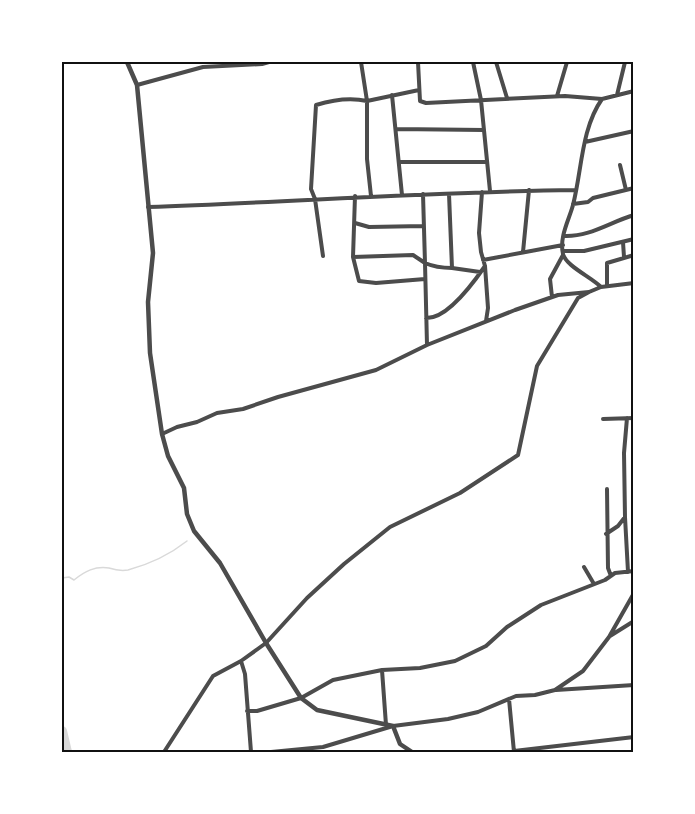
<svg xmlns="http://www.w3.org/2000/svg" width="695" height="814" viewBox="0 0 695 814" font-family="Mulish,sans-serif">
	<rect width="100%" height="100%" fill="#fff"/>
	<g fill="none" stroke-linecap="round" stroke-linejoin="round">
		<path stroke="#d9d9d9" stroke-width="1.5" d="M 62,578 L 69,577 L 74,580 C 85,571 95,566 109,568 C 115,570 122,571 128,570 C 150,564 168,556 187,541"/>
		<path stroke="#d9d9d9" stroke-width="10" d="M 62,731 L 67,752"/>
		<path stroke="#4c4c4c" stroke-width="4" d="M 418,62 L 420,101 L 426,103 L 565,96 L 602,99
			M 473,62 L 481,100 L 490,191
			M 496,62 L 507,98
			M 137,85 L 203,67 L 262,64 L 269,62
			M 392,95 L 402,195
			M 617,95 L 625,62
			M 557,96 L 567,62
			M 396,129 L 484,130
			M 585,142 L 634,131
			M 399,162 L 487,162
			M 620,165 L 626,190
			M 482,192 L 479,233 L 481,252 L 485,266 L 488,308 L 486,321
			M 423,194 L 425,263 C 434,267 442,268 452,268 L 449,194
			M 355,196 L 353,257 L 359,281 L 376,283 L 425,279
			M 371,196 L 367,159 L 367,101 L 419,90
			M 573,204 L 588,202 L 593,198 L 634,188
			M 148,207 C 291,202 432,192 575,190
			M 355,223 L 369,227 L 424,226
			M 564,236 C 590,237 610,222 634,215
			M 623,242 L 624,257
			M 563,251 L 584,251 L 634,239
			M 523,252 L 529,190
			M 323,256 L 315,199 L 311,189 L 316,105 C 332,100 350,97 367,101 L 361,62
			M 353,257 L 413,255 L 425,263 L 427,345
			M 483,260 L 563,245
			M 452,268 L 480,272
			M 607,286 L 607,263 L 634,255
			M 601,287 C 591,277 566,266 563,254 C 559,237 569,220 573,205 C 582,170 581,129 602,99 L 634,91
			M 552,297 L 550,279 L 563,255
			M 426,318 C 448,319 474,282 485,266
			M 603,419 L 634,418
			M 162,434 L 177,427 L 197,422 L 217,413 L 243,409 L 278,397 L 376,370 L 427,345 L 515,310 L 558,295 L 589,292 L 601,287 L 634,283
			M 607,489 L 608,568 L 611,576
			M 625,517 L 628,572
			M 606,534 L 618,526 L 625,517 L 624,453 L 627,418
			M 584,567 L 594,584
			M 610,636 L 634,621
			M 241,661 L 245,674 L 251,752
			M 382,670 L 386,725
			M 556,690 L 634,685
			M 509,699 L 514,752
			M 247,711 L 257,711 L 301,698 L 333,680 L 382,670 L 420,668 L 455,661 L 486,646 L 507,627 L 541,605 L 605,580 L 615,573 L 634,571
			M 514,751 L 634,737
			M 164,752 L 213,676 L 241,661 L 266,643 L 307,598 L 344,564 L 390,527 L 460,493 L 518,455 L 537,366 L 578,298 L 589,292
			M 271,752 L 323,747 L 393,726 L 448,719 L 478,712 L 516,696 L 535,695 L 555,690 L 583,671 L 609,637 L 634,593"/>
		<path stroke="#4c4c4c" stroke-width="4.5" d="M 127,62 L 137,85 L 153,253 L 148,302 L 150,353 L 162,434 L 168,456 L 184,488 L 187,514 L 194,531 L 220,563 L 266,643 L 301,698 L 317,710 L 393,726 L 400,744 L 412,752"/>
	</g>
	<rect width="695" height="814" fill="none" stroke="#ffffff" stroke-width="126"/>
	<rect x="63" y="63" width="569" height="688" fill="none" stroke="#111" stroke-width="2"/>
</svg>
